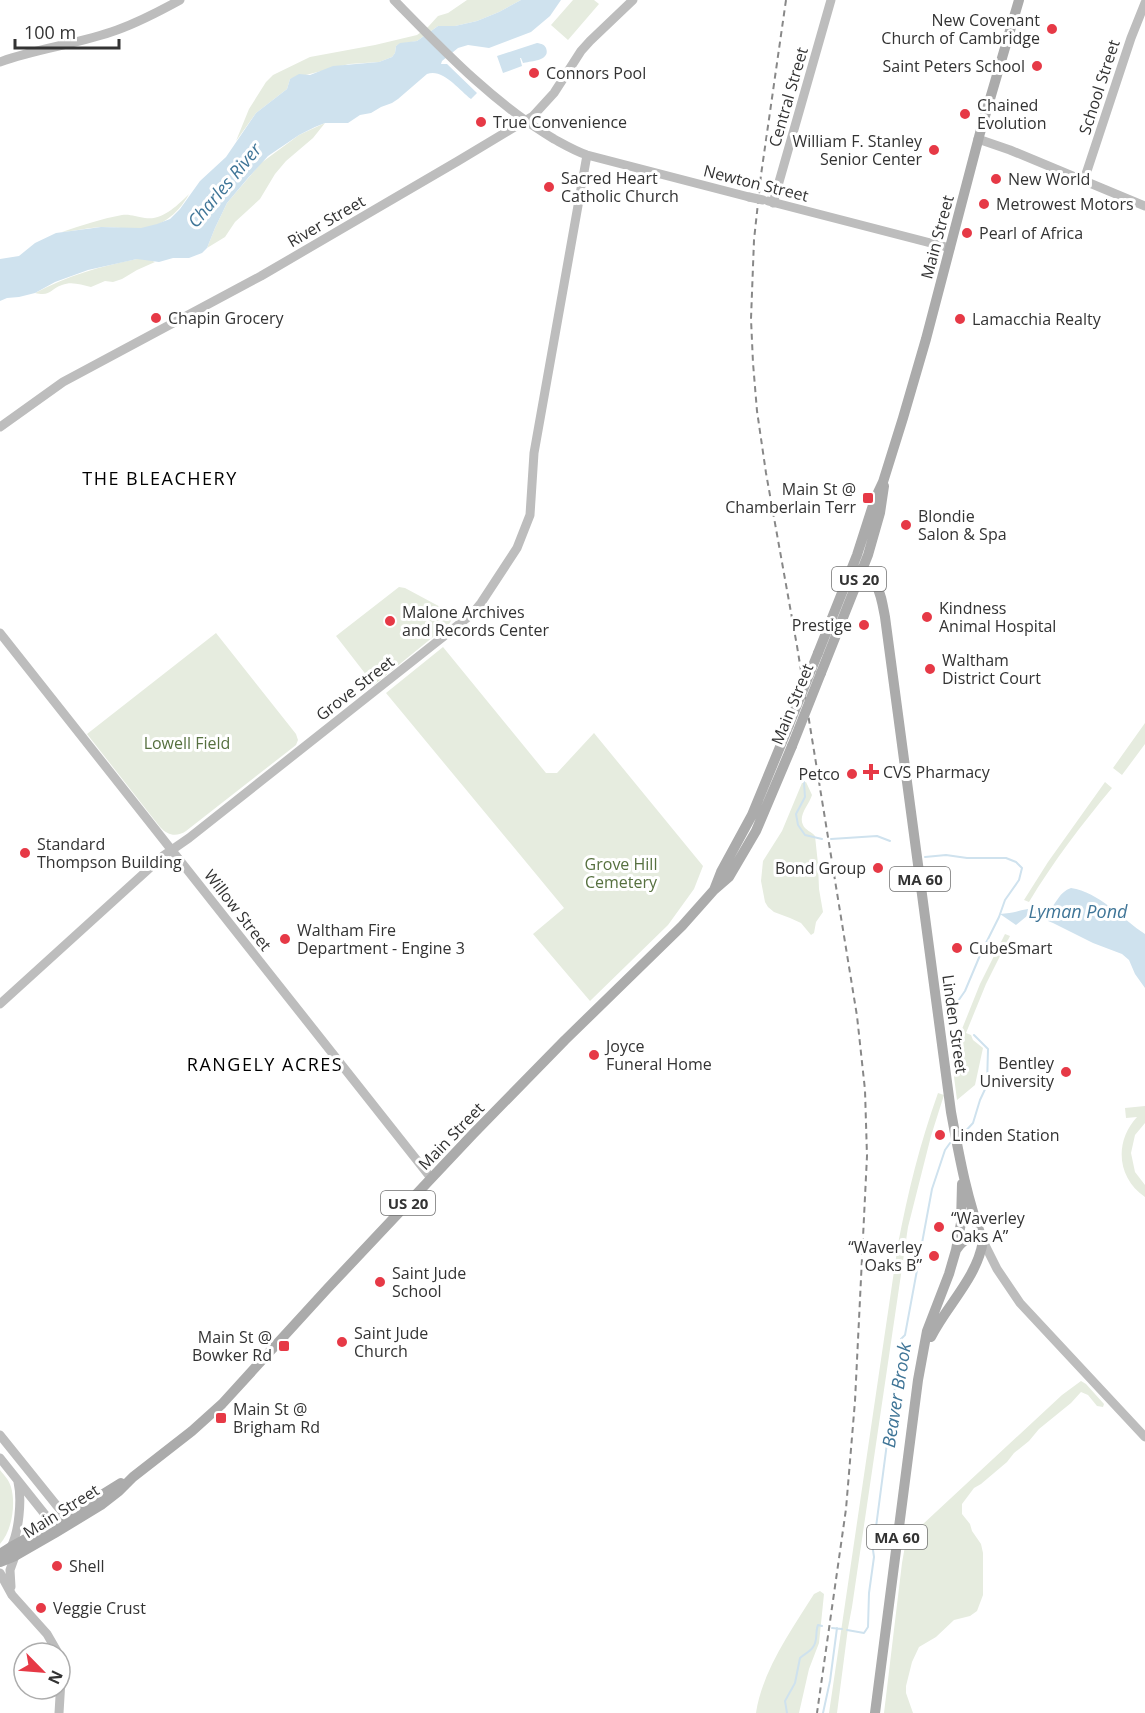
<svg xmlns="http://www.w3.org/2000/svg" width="1145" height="1713" viewBox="0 0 1145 1713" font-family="'Open Sans',sans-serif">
	<rect width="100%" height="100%" fill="#fff"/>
	<path fill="#e6ecdf" d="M 467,0 L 521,0 L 499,12 L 477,21 L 455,26 L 438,26 L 417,41 L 400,44 L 396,46 L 395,53 L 392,57 L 379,62 L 349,64 L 290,79 L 287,89 L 256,113 L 236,141 L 249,109 L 266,82 L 273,75 L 310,57 L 375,45 L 417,35 L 428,27 L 438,16 L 448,13 Z
		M 573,0 L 594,0 L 599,4 L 568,40 L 551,25 Z
		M 325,123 L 313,138 L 286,161 L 275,174 L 260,199 L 235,222 L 225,237 L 207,248 L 215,228 L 227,203 L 261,163 L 299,135 Z
		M 189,194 C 177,216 158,230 132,229 C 123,228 114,227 104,227 C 90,227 76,231 62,232 C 82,225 101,219 122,215 C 131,214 136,217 145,218 C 162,221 178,205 189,194 Z
		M 137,259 L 148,259 L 155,262 L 137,270 L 122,279 L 113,282 L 105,281 L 91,287 C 81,285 72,281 62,285 C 50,289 51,297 35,293 C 67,276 101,266 137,259 Z
		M 399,587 L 405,588 L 446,610 L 450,614 L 451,621 L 449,624 L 374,685 L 336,636 Z
		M 216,633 L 296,734 L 298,740 L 296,745 L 186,831 C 177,837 168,836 160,827 L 87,734 Z
		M 443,647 L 546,773 L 557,773 L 594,733 L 703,866 L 694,889 L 668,925 L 590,1001 L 533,934 L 564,908 L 386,693 Z
		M 1145,723 L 1145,744 L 1122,775 L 1113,768 Z
		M 806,782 L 812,795 C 809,805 798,815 803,825 C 805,830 812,832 815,836 L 818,864 L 819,889 L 823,912 L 816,922 L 814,933 L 811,935 L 801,923 L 790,918 L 774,912 L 768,907 L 765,902 L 761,881 L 763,861 L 782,831 L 802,783 Z
		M 1105,782 L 1112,788 C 1082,824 1053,862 1029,902 L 1024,900 L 1048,862 Z
		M 1005,934 L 1010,936 L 986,984 L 966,1033 L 971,1035 L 973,1040 L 983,1048 L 975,1085 L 957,1100 L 953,1069 L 955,1063 L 952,1054 L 980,984 Z
		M 938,1093 L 944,1095 L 931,1136 L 908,1227 L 852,1607 L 848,1628 L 837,1713 L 829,1713 L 898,1244 C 908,1192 920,1143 938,1093 Z
		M 1145,1106 L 1145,1123 L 1135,1135 L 1131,1153 L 1135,1172 L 1145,1185 L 1145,1197 C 1117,1178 1114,1142 1137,1117 L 1126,1118 L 1125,1108 Z
		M 1081,1381 L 1086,1384 L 1104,1404 L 1103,1407 L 1097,1406 L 1088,1395 L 1081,1392 L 1071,1403 L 1039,1429 L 1029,1441 L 1014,1453 L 1007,1462 L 981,1484 L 974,1488 L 962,1504 L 962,1514 L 970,1524 L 972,1531 L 981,1544 L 983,1553 L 983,1595 L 977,1611 L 970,1616 L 954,1620 L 936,1637 L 919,1647 L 912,1662 L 906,1686 L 906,1693 L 913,1713 L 884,1713 L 902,1563 L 905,1546 L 908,1538 L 1062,1395 Z
		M 0,1470 C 4,1475 9,1480 11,1487 C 16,1504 12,1531 0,1544 Z
		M 820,1591 L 824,1594 L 819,1643 L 809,1669 L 799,1713 L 756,1713 C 762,1671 792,1629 814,1594 Z"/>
	<path fill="#cfe2ee" d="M 521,0 L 561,0 L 550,16 L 531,32 L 489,48 L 468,45 L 458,48 L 442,61 L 441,64 L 447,64 L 477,93 L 471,99 C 459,90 443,68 427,74 L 398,99 L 392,103 L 381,107 L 371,113 L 360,115 L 348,123 L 325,123 L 315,127 L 299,135 L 268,156 L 248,178 L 227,203 L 215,228 L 207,248 L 202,253 L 189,258 L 173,258 L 159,262 L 137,259 L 88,270 L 55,282 L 35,293 L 19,297 L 7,298 L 0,301 L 0,259 L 19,256 L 35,243 L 56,233 L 101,227 L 141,228 L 157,224 L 170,219 L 180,209 L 200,181 L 226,157 L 256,113 L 287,89 L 290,79 L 299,74 L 310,75 L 333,66 L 379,62 L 392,57 L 395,53 L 396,46 L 400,43 L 417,41 L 438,26 L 455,26 L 477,21 L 499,12 Z
		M 537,43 C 542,44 544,44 546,48 C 551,61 530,61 523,63 L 521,58 L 520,58 L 522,66 L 503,73 L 497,56 Z
		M 1071,888 C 1099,892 1122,919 1145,934 L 1145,988 L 1135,974 L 1129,960 L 1122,954 L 1093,943 L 1053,923 L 1033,915 L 1027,916 L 1016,925 L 1000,914 C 1019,913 1031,905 1049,910 C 1057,903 1059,892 1071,888 Z"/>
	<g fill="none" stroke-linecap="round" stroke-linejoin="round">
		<path stroke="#cfe2ee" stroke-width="2" d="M 804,782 L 805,797 L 796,814 L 798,825 L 805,835 L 822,839
			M 831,839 L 877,836 L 890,841
			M 925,857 L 946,855 L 967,858 L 1006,858 L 1016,862 L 1022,868 L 1019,880 L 1005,900 L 999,917 L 981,953 L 965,991 L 956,1004 L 953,1014 L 957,1020
			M 962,1135 L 973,1123 L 980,1100 L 987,1085 L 988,1049 L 974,1035
			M 832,1628 L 842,1629
			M 847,1630 L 864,1633 L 868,1627 L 869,1593 L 874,1557 L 873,1550 L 892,1405 L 900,1358 L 903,1348 L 901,1339 L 905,1335 L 932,1189 L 945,1150 L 950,1143
			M 787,1713 L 785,1701 L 795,1683 L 800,1658 C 804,1654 810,1652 813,1647 C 818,1641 815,1632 818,1625 L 822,1626
			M 823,1713 L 830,1681 L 837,1628"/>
		<path stroke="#bdbdbd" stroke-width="9" d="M 394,0 C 443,50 493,103 554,139 C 565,145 575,151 587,155 L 749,197
			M 0,62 C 38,48 79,44 117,30 C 139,22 160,11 180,0
			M 978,139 L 1010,150 L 1145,206
			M 1084,180 L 1131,38 L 1145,3
			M 768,201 L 950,248
			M 773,203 L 831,0
			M 0,427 L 63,382 L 261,276 L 458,161 L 533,116 L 554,93 L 581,51 L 590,41 L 633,0
			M 0,633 L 431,1178
			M 0,1004 L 163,856 L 189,838 L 472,614 L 481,603 L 517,548 L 530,515 L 534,453 L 587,155
			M 983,1241 L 997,1269 L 1020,1303 L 1145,1437
			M 0,1435 L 70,1522
			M 0,1458 L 47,1517 L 55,1523 L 60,1525
			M 11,1547 C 19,1532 22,1499 18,1482
			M 0,1573 L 12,1595 L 47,1634 L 58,1653
			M 11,1587 L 10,1570 L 15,1556
			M 59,1713 L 61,1680 L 60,1661"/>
		<path stroke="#ababab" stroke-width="10" d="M 853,567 C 879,579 880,590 885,617 L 951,1112 C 959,1155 967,1200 983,1241
			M 818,653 L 857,555 L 875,499 L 883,482 L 903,418 L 926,339 L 980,133 L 1019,0
			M 821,673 L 868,555 L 880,513 L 884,486
			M 714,890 L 721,872 L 752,815 L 789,725
			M 956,1250 C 963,1239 972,1235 983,1241
			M 931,1337 C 947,1305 977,1278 983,1241
			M 0,1554 L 11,1547 L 71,1514 L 121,1483
			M 0,1562 L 15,1556 L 55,1533 L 101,1505 L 119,1491 L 133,1477 L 192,1431 L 222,1404 L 327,1289 L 473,1134 L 565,1040 L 682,926 L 714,890 L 729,877 L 756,831 L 792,746
			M 875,1713 L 918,1380 L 927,1331 L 949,1274 L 956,1250 L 961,1223 L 962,1184"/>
		<path stroke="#888" stroke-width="2" stroke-dasharray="6 4.5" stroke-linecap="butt" d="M 786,0 L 761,175 L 754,240 L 751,319 L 753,363 L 757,411 L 766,473 L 797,646 L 857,1016 L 865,1090 L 867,1156 L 855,1401 L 846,1509 L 817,1713"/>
		<path stroke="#bdbdbd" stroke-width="9" d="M 749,197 L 763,200"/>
		<path stroke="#ababab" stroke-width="10" d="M 789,725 L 818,653
			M 792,746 L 821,673"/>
	</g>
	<g fill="#e63946" stroke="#fff" stroke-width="2">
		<circle cx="1052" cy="29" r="6"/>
		<circle cx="1037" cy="66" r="6"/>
		<circle cx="534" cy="73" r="6"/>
		<circle cx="965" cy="114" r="6"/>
		<circle cx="481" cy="122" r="6"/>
		<circle cx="934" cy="150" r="6"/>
		<circle cx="996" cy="179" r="6"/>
		<circle cx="549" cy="187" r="6"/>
		<circle cx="984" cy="204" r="6"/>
		<circle cx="967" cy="233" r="6"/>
		<circle cx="156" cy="318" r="6"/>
		<circle cx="960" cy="319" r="6"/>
		<rect x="862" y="492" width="12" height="12" rx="3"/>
		<circle cx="906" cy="525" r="6"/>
		<circle cx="927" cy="617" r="6"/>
		<circle cx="390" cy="621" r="6"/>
		<circle cx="864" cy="625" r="6"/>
		<circle cx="930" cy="669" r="6"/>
		<path d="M868 763h6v6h6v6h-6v6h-6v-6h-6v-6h6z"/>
		<circle cx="852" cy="774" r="6"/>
		<circle cx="25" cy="853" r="6"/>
		<circle cx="878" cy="868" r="6"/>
		<circle cx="285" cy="939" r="6"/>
		<circle cx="957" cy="948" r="6"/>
		<circle cx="594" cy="1055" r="6"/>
		<circle cx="1066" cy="1072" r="6"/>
		<circle cx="940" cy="1135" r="6"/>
		<circle cx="939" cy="1227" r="6"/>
		<circle cx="934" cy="1256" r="6"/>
		<circle cx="380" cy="1282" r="6"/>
		<circle cx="342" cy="1342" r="6"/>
		<rect x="278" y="1340" width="12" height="12" rx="3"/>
		<rect x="215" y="1412" width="12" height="12" rx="3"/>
		<circle cx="57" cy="1566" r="6"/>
		<circle cx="41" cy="1608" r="6"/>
	</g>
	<g text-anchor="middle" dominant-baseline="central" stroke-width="6" stroke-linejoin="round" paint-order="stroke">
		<g fill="#fff" stroke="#707070" stroke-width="1.5">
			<rect x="832" y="567" width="54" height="24" rx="4.5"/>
			<rect x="890" y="867" width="60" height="24" rx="4.5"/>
			<rect x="381" y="1191" width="54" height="24" rx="4.5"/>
			<rect x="867" y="1525" width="60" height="24" rx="4.5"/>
		</g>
		<g font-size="15" font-weight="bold" fill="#333">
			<text x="859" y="579">US 20</text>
			<text x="920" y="879">MA 60</text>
			<text x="408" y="1203">US 20</text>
			<text x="897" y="1537">MA 60</text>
		</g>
		<g font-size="16" fill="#333" stroke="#fff" text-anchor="start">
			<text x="1040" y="20" text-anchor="end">New Covenant<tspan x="1040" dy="18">Church of Cambridge</tspan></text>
			<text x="1025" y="66" text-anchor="end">Saint Peters School</text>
			<text x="546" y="73">Connors Pool</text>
			<text x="977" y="105">Chained<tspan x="977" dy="18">Evolution</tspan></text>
			<text x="493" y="122">True Convenience</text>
			<text x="922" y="141" text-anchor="end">William F. Stanley<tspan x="922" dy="18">Senior Center</tspan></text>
			<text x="561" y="178">Sacred Heart<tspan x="561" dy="18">Catholic Church</tspan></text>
			<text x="1008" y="179">New World</text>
			<text x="996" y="204">Metrowest Motors</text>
			<text x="979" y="233">Pearl of Africa</text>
			<text x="168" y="318">Chapin Grocery</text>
			<text x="972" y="319">Lamacchia Realty</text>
			<text x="856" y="489" text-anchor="end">Main St @<tspan x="856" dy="18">Chamberlain Terr</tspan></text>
			<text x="918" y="516">Blondie<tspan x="918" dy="18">Salon &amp; Spa</tspan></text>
			<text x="939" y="608">Kindness<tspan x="939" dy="18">Animal Hospital</tspan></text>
			<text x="402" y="612">Malone Archives<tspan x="402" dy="18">and Records Center</tspan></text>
			<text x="852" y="625" text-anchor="end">Prestige</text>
			<text x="942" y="660">Waltham<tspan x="942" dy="18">District Court</tspan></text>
			<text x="883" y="772">CVS Pharmacy</text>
			<text x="840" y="774" text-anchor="end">Petco</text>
			<text x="37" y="844">Standard<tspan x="37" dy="18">Thompson Building</tspan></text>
			<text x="866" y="868" text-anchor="end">Bond Group</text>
			<text x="297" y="930">Waltham Fire<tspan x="297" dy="18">Department - Engine 3</tspan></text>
			<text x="969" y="948">CubeSmart</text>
			<text x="606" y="1046">Joyce<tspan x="606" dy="18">Funeral Home</tspan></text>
			<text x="1054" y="1063" text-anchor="end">Bentley<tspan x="1054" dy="18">University</tspan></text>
			<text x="952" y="1135">Linden Station</text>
			<text x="951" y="1218">“Waverley<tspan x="951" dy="18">Oaks A”</tspan></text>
			<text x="922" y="1247" text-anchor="end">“Waverley<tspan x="922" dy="18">Oaks B”</tspan></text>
			<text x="392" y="1273">Saint Jude<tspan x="392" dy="18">School</tspan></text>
			<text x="354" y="1333">Saint Jude<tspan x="354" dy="18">Church</tspan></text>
			<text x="272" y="1337" text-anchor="end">Main St @<tspan x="272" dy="18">Bowker Rd</tspan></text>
			<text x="233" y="1409">Main St @<tspan x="233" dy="18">Brigham Rd</tspan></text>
			<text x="69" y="1566">Shell</text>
			<text x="53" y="1608">Veggie Crust</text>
		</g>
		<g font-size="16" fill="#333" stroke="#fff">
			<text transform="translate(1099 87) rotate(-72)">School Street</text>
			<text transform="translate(788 97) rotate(-74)">Central Street</text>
			<text transform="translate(756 183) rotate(14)">Newton Street</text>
			<text transform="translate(326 221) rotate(-30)">River Street</text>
			<text transform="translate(937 237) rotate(-75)">Main Street</text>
			<text transform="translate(355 688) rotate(-38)">Grove Street</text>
			<text transform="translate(792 704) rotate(-68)">Main Street</text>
			<text transform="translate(238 910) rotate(52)">Willow Street</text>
			<text transform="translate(955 1024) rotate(82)">Linden Street</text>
			<text transform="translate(451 1136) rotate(-46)">Main Street</text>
			<text transform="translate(61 1511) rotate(-32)">Main Street</text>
		</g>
		<g font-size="16" fill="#56703f" stroke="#fff">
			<text x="187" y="743">Lowell Field</text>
			<text x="621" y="864">Grove Hill<tspan x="621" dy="18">Cemetery</tspan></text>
		</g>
		<g font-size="18" font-style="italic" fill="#3f7597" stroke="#fff">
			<text transform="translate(224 185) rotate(-50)">Charles River</text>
			<text x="1078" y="911">Lyman Pond</text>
			<text transform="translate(896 1395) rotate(-81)">Beaver Brook</text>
		</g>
		<g font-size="18" letter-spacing="1.5" fill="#000" stroke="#fff">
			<text x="160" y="478">THE BLEACHERY</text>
			<text x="265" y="1064">RANGELY ACRES</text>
		</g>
	</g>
	<g transform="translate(42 1671) rotate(115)"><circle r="28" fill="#ffffff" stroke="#adadad" stroke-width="1.5"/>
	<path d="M0-4.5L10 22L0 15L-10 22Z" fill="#e63946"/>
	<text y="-9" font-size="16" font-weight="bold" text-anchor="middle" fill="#333333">N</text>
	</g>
	<path d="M15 39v9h104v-9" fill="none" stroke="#333333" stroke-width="3"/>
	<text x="24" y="39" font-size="18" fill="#333333" stroke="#ffffff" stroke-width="4.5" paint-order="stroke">100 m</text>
</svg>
